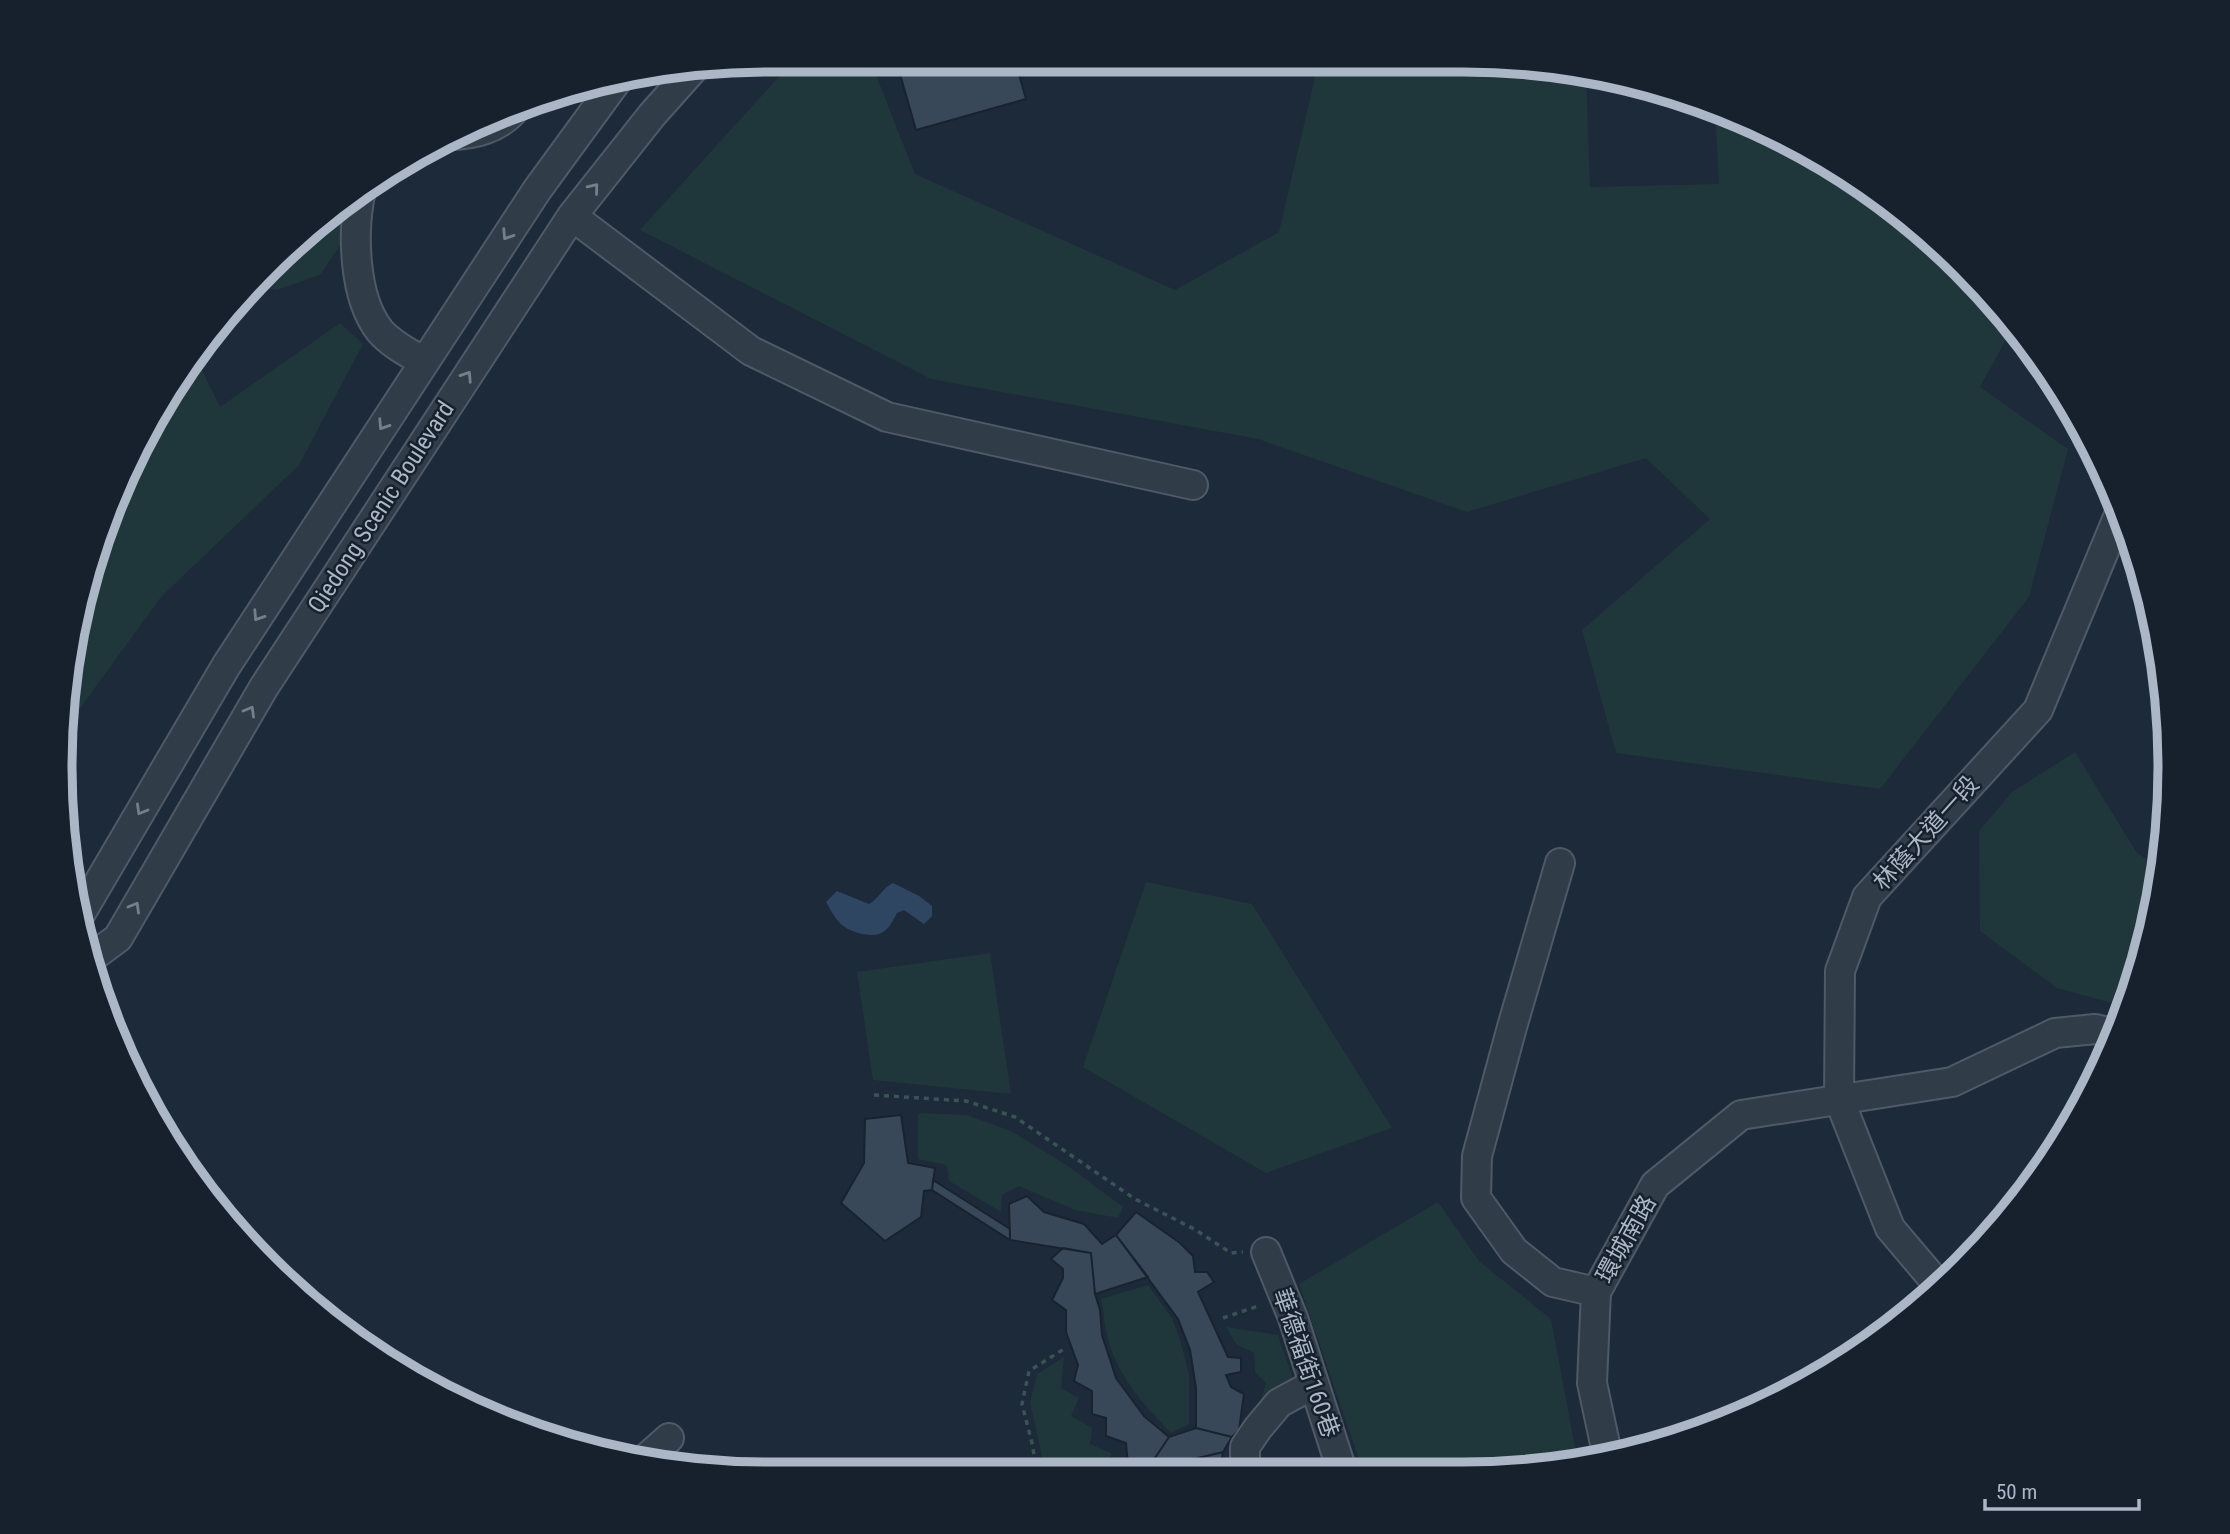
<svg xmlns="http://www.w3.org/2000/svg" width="2230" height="1534" viewBox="0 0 2230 1534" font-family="'Roboto Condensed','Noto Sans TC',sans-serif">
	<rect width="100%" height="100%" fill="#1d2a39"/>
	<path fill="#1f373a" d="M 794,60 L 870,60 L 915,174 L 1175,290 L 1279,232 L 1319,60 L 1463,60 L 1586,72 L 1590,187 L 1719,184 L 1715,108 L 1816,154 L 1964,267 L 2013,327 L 1980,387 L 2068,449 L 2029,597 L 1880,789 L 1616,753 L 1582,630 L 1710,519 L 1646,458 L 1467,512 L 1258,439 L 931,379 L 640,230 Z
		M 356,194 L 351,229 L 320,275 L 277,290 L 251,287 Z
		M 340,323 L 363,344 L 299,465 L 161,597 L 62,733 L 66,675 L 114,496 L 179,374 L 194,354 L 220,407 Z
		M 2075,752 L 2137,853 L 2161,868 L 2157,905 L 2126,1007 L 2057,988 L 1980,931 L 1979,831 L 2012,792 Z
		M 1146,882 L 1252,904 L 1392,1128 L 1266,1173 L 1083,1067 Z
		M 990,953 L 1011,1094 L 873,1080 L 857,972 Z
		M 918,1113 L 967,1115 L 1011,1131 L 1068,1166 L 1123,1207 L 1118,1218 L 1075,1210 L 1019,1186 L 1002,1195 L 1001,1212 L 949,1181 L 947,1165 L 918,1159 Z
		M 1438,1202 L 1479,1261 L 1551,1319 L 1578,1463 L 1463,1474 L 1364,1474 L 1299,1284 Z
		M 1148,1285 L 1172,1318 L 1181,1343 L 1189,1374 L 1189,1424 L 1171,1433 C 1145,1406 1120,1379 1109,1343 C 1105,1329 1104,1314 1101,1299 Z
		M 1226,1327 L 1278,1335 L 1296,1387 L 1258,1409 L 1266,1383 L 1255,1372 L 1254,1353 L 1236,1344 Z
		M 1064,1357 L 1061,1388 L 1079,1398 L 1071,1416 L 1092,1428 L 1090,1444 L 1111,1453 L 1109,1468 L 1126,1474 L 1046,1474 L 1030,1402 L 1037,1374 Z"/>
	<path fill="#2f4662" d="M 893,883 L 919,896 L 932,906 L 932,916 L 924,924 L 904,910 L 897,913 C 893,921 888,931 879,934 C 868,937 850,932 842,925 C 835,919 831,910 826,902 L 837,891 L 869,904 C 879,899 882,888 893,883 Z"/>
	<path fill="#394859" stroke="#19232f" stroke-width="2" d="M 896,60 L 1015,60 L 1026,99 L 916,130 Z
		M 901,1115 L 908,1163 L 935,1168 L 932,1190 L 924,1191 L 921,1217 L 885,1241 L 841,1203 L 864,1163 L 865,1119 Z
		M 933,1180 L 1010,1229 L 1010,1240 L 932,1190 Z
		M 1027,1196 L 1044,1212 L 1084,1224 L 1102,1244 L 1116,1235 L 1148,1277 L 1095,1294 L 1091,1253 L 1010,1240 L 1009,1204 Z
		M 1136,1212 L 1180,1243 L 1193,1256 L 1195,1272 L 1207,1272 L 1214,1282 L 1198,1292 L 1228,1357 L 1241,1358 L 1241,1372 L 1226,1375 L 1231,1387 L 1244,1394 L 1239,1430 L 1232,1437 L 1196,1428 L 1196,1388 L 1190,1350 L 1178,1319 L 1116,1235 Z
		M 1063,1248 L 1091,1253 L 1095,1294 L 1100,1310 L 1102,1335 L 1116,1378 L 1144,1416 L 1169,1437 L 1147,1470 L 1128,1464 L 1126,1443 L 1106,1436 L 1106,1418 L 1092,1414 L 1092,1391 L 1074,1381 L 1078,1365 L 1066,1332 L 1066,1310 L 1052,1300 L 1063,1278 L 1063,1269 L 1051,1259 Z
		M 1196,1428 L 1232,1437 L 1223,1452 L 1147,1470 L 1169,1437 Z
		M 1223,1452 L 1219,1474 L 1134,1474 L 1147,1470 Z"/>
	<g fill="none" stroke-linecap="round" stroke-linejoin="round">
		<g stroke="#4f5967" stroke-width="32">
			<path id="minor" d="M 449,135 C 474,135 499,128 515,109
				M 361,190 C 352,230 353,297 380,331 C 391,344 409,353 424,362
				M 572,216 L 751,351 L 887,417 L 1193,485
				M 1560,863 L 1512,1027 L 1477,1156 L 1476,1198 L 1514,1251 L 1553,1282 L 1596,1292
				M 78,918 L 226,666 L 537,190 L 618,79
				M 91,958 L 118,938 L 264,687 L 572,216 L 652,115 L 693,69
				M 1266,1252 L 1293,1318 L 1343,1474
				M 1940,1287 L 1890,1228 L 1839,1099 L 1840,971 L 1867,897 L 2038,710 L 2121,510
				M 1608,1458 L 1592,1383 L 1596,1292 L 1655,1185 L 1741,1115 L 1952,1082 L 2055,1033 L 2095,1029 L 2118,1034
				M 642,1462 L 669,1438
				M 1245,1474 L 1245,1447 L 1258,1428 L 1279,1403 L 1314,1384"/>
		</g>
		<path stroke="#3a5354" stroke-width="3.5" stroke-dasharray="5 5" stroke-linecap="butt" d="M 874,1095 L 966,1101 L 1015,1117 L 1135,1199 L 1194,1229 L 1231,1253 L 1243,1252
			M 1223,1318 L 1261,1305
			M 1036,1474 L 1033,1447 L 1022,1404 L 1029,1371 L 1064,1349"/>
		<use href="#minor" stroke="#313c49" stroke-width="28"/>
	</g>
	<defs><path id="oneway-chevron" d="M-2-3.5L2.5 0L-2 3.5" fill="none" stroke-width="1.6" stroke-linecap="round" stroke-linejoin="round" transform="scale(1.75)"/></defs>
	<g stroke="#747f8e">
		<use href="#oneway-chevron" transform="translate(594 188) rotate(-51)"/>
		<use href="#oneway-chevron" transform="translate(507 235) rotate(123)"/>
		<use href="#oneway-chevron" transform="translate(467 376) rotate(-57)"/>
		<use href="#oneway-chevron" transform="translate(383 425) rotate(123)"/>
		<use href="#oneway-chevron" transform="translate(258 616) rotate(123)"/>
		<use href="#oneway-chevron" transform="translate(250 711) rotate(-60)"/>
		<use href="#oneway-chevron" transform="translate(141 810) rotate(120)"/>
		<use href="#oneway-chevron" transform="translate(135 907) rotate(-60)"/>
	</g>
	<g text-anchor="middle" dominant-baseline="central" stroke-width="5" stroke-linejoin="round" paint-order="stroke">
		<g font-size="24" fill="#abb6c6" stroke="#17212d">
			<text transform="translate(381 507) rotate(-57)">Qiedong Scenic Boulevard</text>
			<text transform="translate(1926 833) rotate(-48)">林蔭大道一段</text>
			<text transform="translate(1626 1239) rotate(-61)">環城南路</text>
			<text transform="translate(1306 1363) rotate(71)">華德福街160巷</text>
		</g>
	</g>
	<path d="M0 0H2230V1534H0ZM767 72H1463A695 695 0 0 1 2158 767V767A695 695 0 0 1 1463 1462H767A695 695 0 0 1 72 767V767A695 695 0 0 1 767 72Z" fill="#17212d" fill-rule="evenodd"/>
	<path fill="none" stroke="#abb6c6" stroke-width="9" d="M767 72H1463A695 695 0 0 1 2158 767V767A695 695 0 0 1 1463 1462H767A695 695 0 0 1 72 767V767A695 695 0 0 1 767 72Z"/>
	<path d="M1985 1499v10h154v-10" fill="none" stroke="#abb6c6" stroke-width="3.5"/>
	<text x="1996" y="1499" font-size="21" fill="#abb6c6" stroke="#17212d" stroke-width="5" paint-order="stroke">50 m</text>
</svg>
